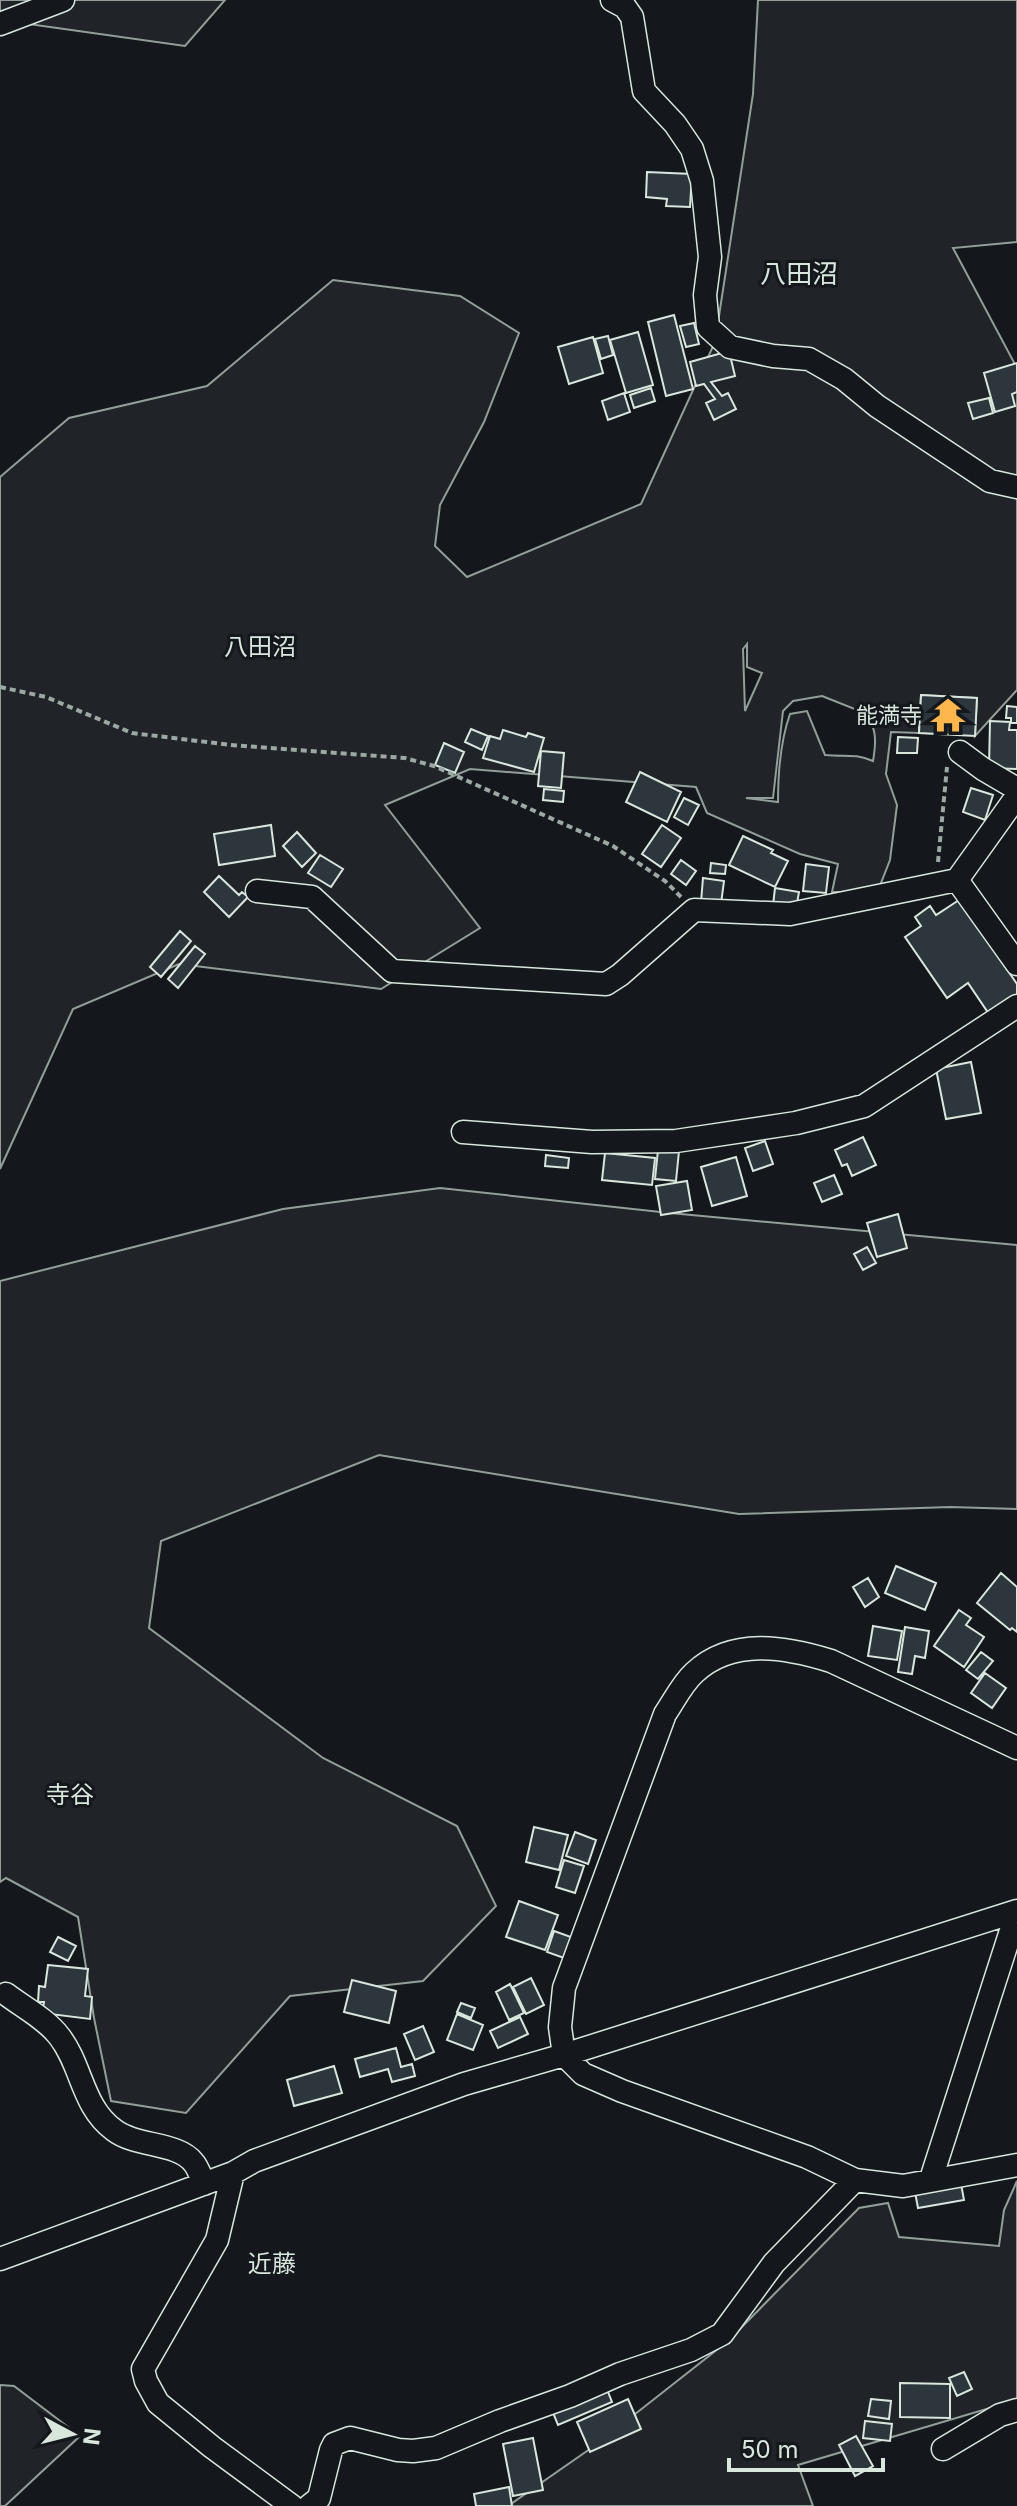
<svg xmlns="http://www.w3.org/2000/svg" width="1017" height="2506" viewBox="0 0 1017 2506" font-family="Inter,'Noto Sans JP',sans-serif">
	<rect width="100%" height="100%" fill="#14181c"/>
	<path fill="#202428" stroke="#939e99" stroke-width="2" fill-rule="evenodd" d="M 0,0 L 225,0 L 185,46 L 0,20 Z
		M 758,0 L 1017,0 L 1017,242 L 953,248 L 1017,368 L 1017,690 L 975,736 L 977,698 L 921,695 L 919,733 L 891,732 L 886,774 L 897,805 L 890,860 L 879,888 L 855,892 L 832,892 L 838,864 L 800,854 L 707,813 L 696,787 L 470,769 L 385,805 L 480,928 L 381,989 L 179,964 L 73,1009 L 0,1169 L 0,477 L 69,418 L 207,386 L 333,280 L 460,296 L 519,333 L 484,422 L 440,505 L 435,546 L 467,577 L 641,504 L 715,342 L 753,94 ZM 747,644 L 747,667 L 762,673 L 745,711 L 743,649 ZM 822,696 L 862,712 L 864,707 C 876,729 877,738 873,761 C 854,753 846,757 825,755 L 807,711 L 790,714 C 780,742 778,772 778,802 L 746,798 L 773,798 L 783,711 L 793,701 Z
		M 440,1188 L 670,1213 L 1017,1245 L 1017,1509 L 950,1507 L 739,1514 L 379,1455 L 161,1541 L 149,1628 L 323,1758 L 457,1826 L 496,1906 L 423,1981 L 290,1996 L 186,2113 L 111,2101 L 94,2018 L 78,1917 L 6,1878 L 0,1882 L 0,1281 L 283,1209 Z
		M 1017,2181 L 1017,2400 L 798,2465 L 813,2506 L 508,2506 L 597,2444 L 728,2341 L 859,2208 L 888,2203 L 899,2237 L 999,2246 L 1004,2210 Z
		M 0,2385 L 14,2386 L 80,2436 L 5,2506 L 0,2506 Z"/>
	<path fill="#2c363c" stroke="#d8e6dc" stroke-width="2" d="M 647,172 L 692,174 L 690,207 L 666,206 L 667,199 L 646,197 Z
		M 674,315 L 693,389 L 666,396 L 648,322 Z
		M 694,323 L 699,344 L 686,347 L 680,326 Z
		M 638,332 L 653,385 L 626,393 L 610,340 Z
		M 608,336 L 613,355 L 601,359 L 595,339 Z
		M 593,337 L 603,373 L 569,384 L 558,347 Z
		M 729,351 L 735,376 L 711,382 L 722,396 L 728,393 L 736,409 L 714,420 L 706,403 L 715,399 L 704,384 L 696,386 L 690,362 Z
		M 1017,363 L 1017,392 L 1012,394 L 1015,406 L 995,412 L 984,373 Z
		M 651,388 L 655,401 L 634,408 L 630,395 Z
		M 624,393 L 630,412 L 608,420 L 602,401 Z
		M 989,398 L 993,413 L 973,419 L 968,403 Z
		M 921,695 L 977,698 L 975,736 L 919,733 Z
		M 1007,706 L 1017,707 L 1017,723 L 1011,723 L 1011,718 L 1006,718 Z
		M 990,721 L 1010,722 L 1009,730 L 1017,730 L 1017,769 L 989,768 Z
		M 471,729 L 488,736 L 482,750 L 465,742 Z
		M 503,730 L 526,737 L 528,733 L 544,738 L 534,772 L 483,758 L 490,736 L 500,739 Z
		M 898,737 L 918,738 L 917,753 L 897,753 Z
		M 444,743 L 464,752 L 455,773 L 435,765 Z
		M 541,751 L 564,753 L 561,788 L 538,786 Z
		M 640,772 L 681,792 L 667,822 L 626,802 Z
		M 971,788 L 993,795 L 985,820 L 963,812 Z
		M 544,789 L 564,791 L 563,802 L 543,800 Z
		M 684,798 L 699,805 L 688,825 L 674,817 Z
		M 271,825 L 275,856 L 219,865 L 214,834 Z
		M 662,825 L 681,838 L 661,867 L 642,854 Z
		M 297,832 L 316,853 L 302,867 L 283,846 Z
		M 743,836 L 773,850 L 771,853 L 788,861 L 775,887 L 729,865 Z
		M 320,855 L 343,869 L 331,887 L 308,873 Z
		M 681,860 L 696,871 L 686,885 L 671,874 Z
		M 711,863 L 726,865 L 725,874 L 710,873 Z
		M 806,864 L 829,867 L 826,893 L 803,891 Z
		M 219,876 L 239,895 L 242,892 L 248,897 L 229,917 L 204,892 Z
		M 703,878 L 724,881 L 721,904 L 701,902 Z
		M 775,888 L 799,892 L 796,909 L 773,906 Z
		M 959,900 L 1017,984 L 1017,994 L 989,1014 L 968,983 L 947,998 L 905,937 L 921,926 L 915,917 L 930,906 L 936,915 Z
		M 180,931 L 191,941 L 161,977 L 150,967 Z
		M 195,946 L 205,954 L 178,988 L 168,979 Z
		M 971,1062 L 981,1113 L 946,1119 L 936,1069 Z
		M 863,1137 L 876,1165 L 852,1176 L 847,1164 L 842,1166 L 835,1150 Z
		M 765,1141 L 773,1164 L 753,1171 L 745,1148 Z
		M 658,1150 L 679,1151 L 676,1181 L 655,1179 Z
		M 605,1153 L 655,1158 L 652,1185 L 602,1180 Z
		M 546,1155 L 569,1158 L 568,1168 L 545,1166 Z
		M 736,1157 L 747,1196 L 712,1206 L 701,1167 Z
		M 834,1175 L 842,1194 L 822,1202 L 814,1183 Z
		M 687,1181 L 692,1210 L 661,1215 L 656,1186 Z
		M 898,1214 L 907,1248 L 877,1257 L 867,1223 Z
		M 867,1247 L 876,1263 L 863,1270 L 854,1254 Z
		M 896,1566 L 936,1583 L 925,1610 L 885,1593 Z
		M 1001,1573 L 1017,1587 L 1017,1632 L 1012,1628 L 1010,1630 L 977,1603 Z
		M 868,1578 L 879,1597 L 865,1607 L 853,1587 Z
		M 959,1610 L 971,1618 L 966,1625 L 984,1637 L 964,1667 L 934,1646 Z
		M 873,1626 L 902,1631 L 897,1660 L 868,1656 Z
		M 905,1627 L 929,1631 L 925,1658 L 915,1656 L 912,1674 L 898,1672 Z
		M 981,1652 L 993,1661 L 978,1679 L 966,1670 Z
		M 985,1673 L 1006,1688 L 992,1708 L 971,1693 Z
		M 534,1827 L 568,1835 L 559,1870 L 526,1862 Z
		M 575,1832 L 596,1840 L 588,1864 L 566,1856 Z
		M 564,1860 L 584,1866 L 575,1893 L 556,1887 Z
		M 519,1901 L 558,1915 L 545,1950 L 506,1937 Z
		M 554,1931 L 571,1937 L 564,1958 L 547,1952 Z
		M 58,1937 L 76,1946 L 68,1961 L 50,1952 Z
		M 48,1965 L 88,1969 L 85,1996 L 92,1997 L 90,2019 L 42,2013 L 44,2002 L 38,2002 L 39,1986 L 45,1987 Z
		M 531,1978 L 544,2005 L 526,2014 L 513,1987 Z
		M 352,1980 L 396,1991 L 389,2023 L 344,2012 Z
		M 510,1984 L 524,2013 L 509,2020 L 496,1992 Z
		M 461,2003 L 475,2008 L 471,2018 L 457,2012 Z
		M 457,2014 L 483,2025 L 473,2050 L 447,2040 Z
		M 520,2017 L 528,2034 L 498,2048 L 490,2031 Z
		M 423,2026 L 434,2052 L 415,2060 L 404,2034 Z
		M 396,2048 L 401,2067 L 412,2064 L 415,2076 L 392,2082 L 388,2069 L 360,2077 L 355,2059 Z
		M 334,2066 L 342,2093 L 294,2106 L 287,2080 Z
		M 961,2184 L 964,2200 L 918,2208 L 915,2192 Z
		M 964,2372 L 972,2389 L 957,2396 L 949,2378 Z
		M 900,2383 L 950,2384 L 950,2418 L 900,2417 Z
		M 606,2387 L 612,2402 L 558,2425 L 552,2410 Z
		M 628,2399 L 641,2429 L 590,2452 L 577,2422 Z
		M 871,2399 L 891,2401 L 889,2419 L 868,2416 Z
		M 865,2421 L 892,2424 L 890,2441 L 863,2438 Z
		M 856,2436 L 873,2466 L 855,2476 L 839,2445 Z
		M 533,2438 L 543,2490 L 513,2496 L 503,2444 Z
		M 509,2487 L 512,2506 L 476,2506 L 474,2494 Z"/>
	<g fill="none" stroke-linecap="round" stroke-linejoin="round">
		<g stroke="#d8e6dc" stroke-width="25">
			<path id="minor" d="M 612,0 L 625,7 L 632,17 L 644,91 L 675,124 L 692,149 L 702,181 L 710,257 L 705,295 L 708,327 L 730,347 L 773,356 L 809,359 L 844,379 L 877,406 L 990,481 L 1017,487
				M 0,24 L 63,0
				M 960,752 L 983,769 L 1017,789
				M 957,880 L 1017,964
				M 257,891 L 312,897 L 392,971 L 606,984 L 620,975 L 694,910 L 790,914 L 957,880 L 1017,796
				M 463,1132 L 592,1142 L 676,1141 L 796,1123 L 864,1106 L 1017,1006
				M 1017,1748 L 831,1661 C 786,1647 732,1637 694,1673 C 682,1684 674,1701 665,1714 L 564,1988 L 560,2027 L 564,2055 L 583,2074 L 622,2091 L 807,2157 L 855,2180 L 903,2186 L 1017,2165
				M 6,1994 C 23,2007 46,2019 59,2036 C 82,2065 82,2107 114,2130 C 136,2147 177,2142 193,2162 C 198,2167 201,2177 204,2184
				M 233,2173 L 217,2240 L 143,2369 L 146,2381 L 158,2403 L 212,2447 L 292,2506
				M 931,2179 L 1017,1912
				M 0,2259 L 233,2173 L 254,2161 L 464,2084 L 564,2055 L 1017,1911
				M 943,2449 L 1000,2415 L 1017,2410
				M 309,2506 L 319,2498 L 331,2450 L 334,2444 L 350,2438 L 398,2450 L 413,2451 L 436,2448 L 500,2421 L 570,2396 L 620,2374 L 691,2350 L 722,2334 L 774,2263 L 855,2180"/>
		</g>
		<path stroke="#9da8a2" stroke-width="4" stroke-dasharray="6 4" stroke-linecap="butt" d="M 0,687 L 46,697 L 132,733 L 231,745 L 405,758 L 434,766 L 613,846 L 665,881 L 681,897
			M 938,862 L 947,767"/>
		<use href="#minor" stroke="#14181c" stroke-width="22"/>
	</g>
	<defs>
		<g id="temple-bare" transform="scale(2.76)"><path d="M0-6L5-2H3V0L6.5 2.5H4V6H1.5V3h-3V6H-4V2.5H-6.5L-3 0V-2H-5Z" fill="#ffb74d" stroke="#14181c" stroke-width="2.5" paint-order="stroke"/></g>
	</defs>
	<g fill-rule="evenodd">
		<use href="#temple-bare" x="948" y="715"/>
	</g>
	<g text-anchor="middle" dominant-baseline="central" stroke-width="6" stroke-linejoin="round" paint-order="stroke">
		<g font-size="22" fill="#d8e6dc" stroke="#14181c" text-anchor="end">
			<text x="922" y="715">能満寺</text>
		</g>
		<g font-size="24" fill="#d8e6dc" stroke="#14181c">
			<text x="260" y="646">八田沼</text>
			<text x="70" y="1794">寺谷</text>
			<text x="272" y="2263">近藤</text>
		</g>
		<g font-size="26" fill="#d8e6dc" stroke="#14181c">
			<text x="799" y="273">八田沼</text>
		</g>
	</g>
	<g transform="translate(72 2434) rotate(97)" stroke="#14181c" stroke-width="6" paint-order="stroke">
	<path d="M0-6L14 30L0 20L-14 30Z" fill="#d8e6dc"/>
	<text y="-12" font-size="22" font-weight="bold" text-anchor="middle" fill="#d8e6dc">N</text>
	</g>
	<path d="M729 2458v12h154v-12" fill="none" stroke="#d8e6dc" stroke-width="4"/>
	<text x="741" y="2458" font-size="24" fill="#d8e6dc" stroke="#14181c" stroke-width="6" paint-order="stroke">50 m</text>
</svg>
